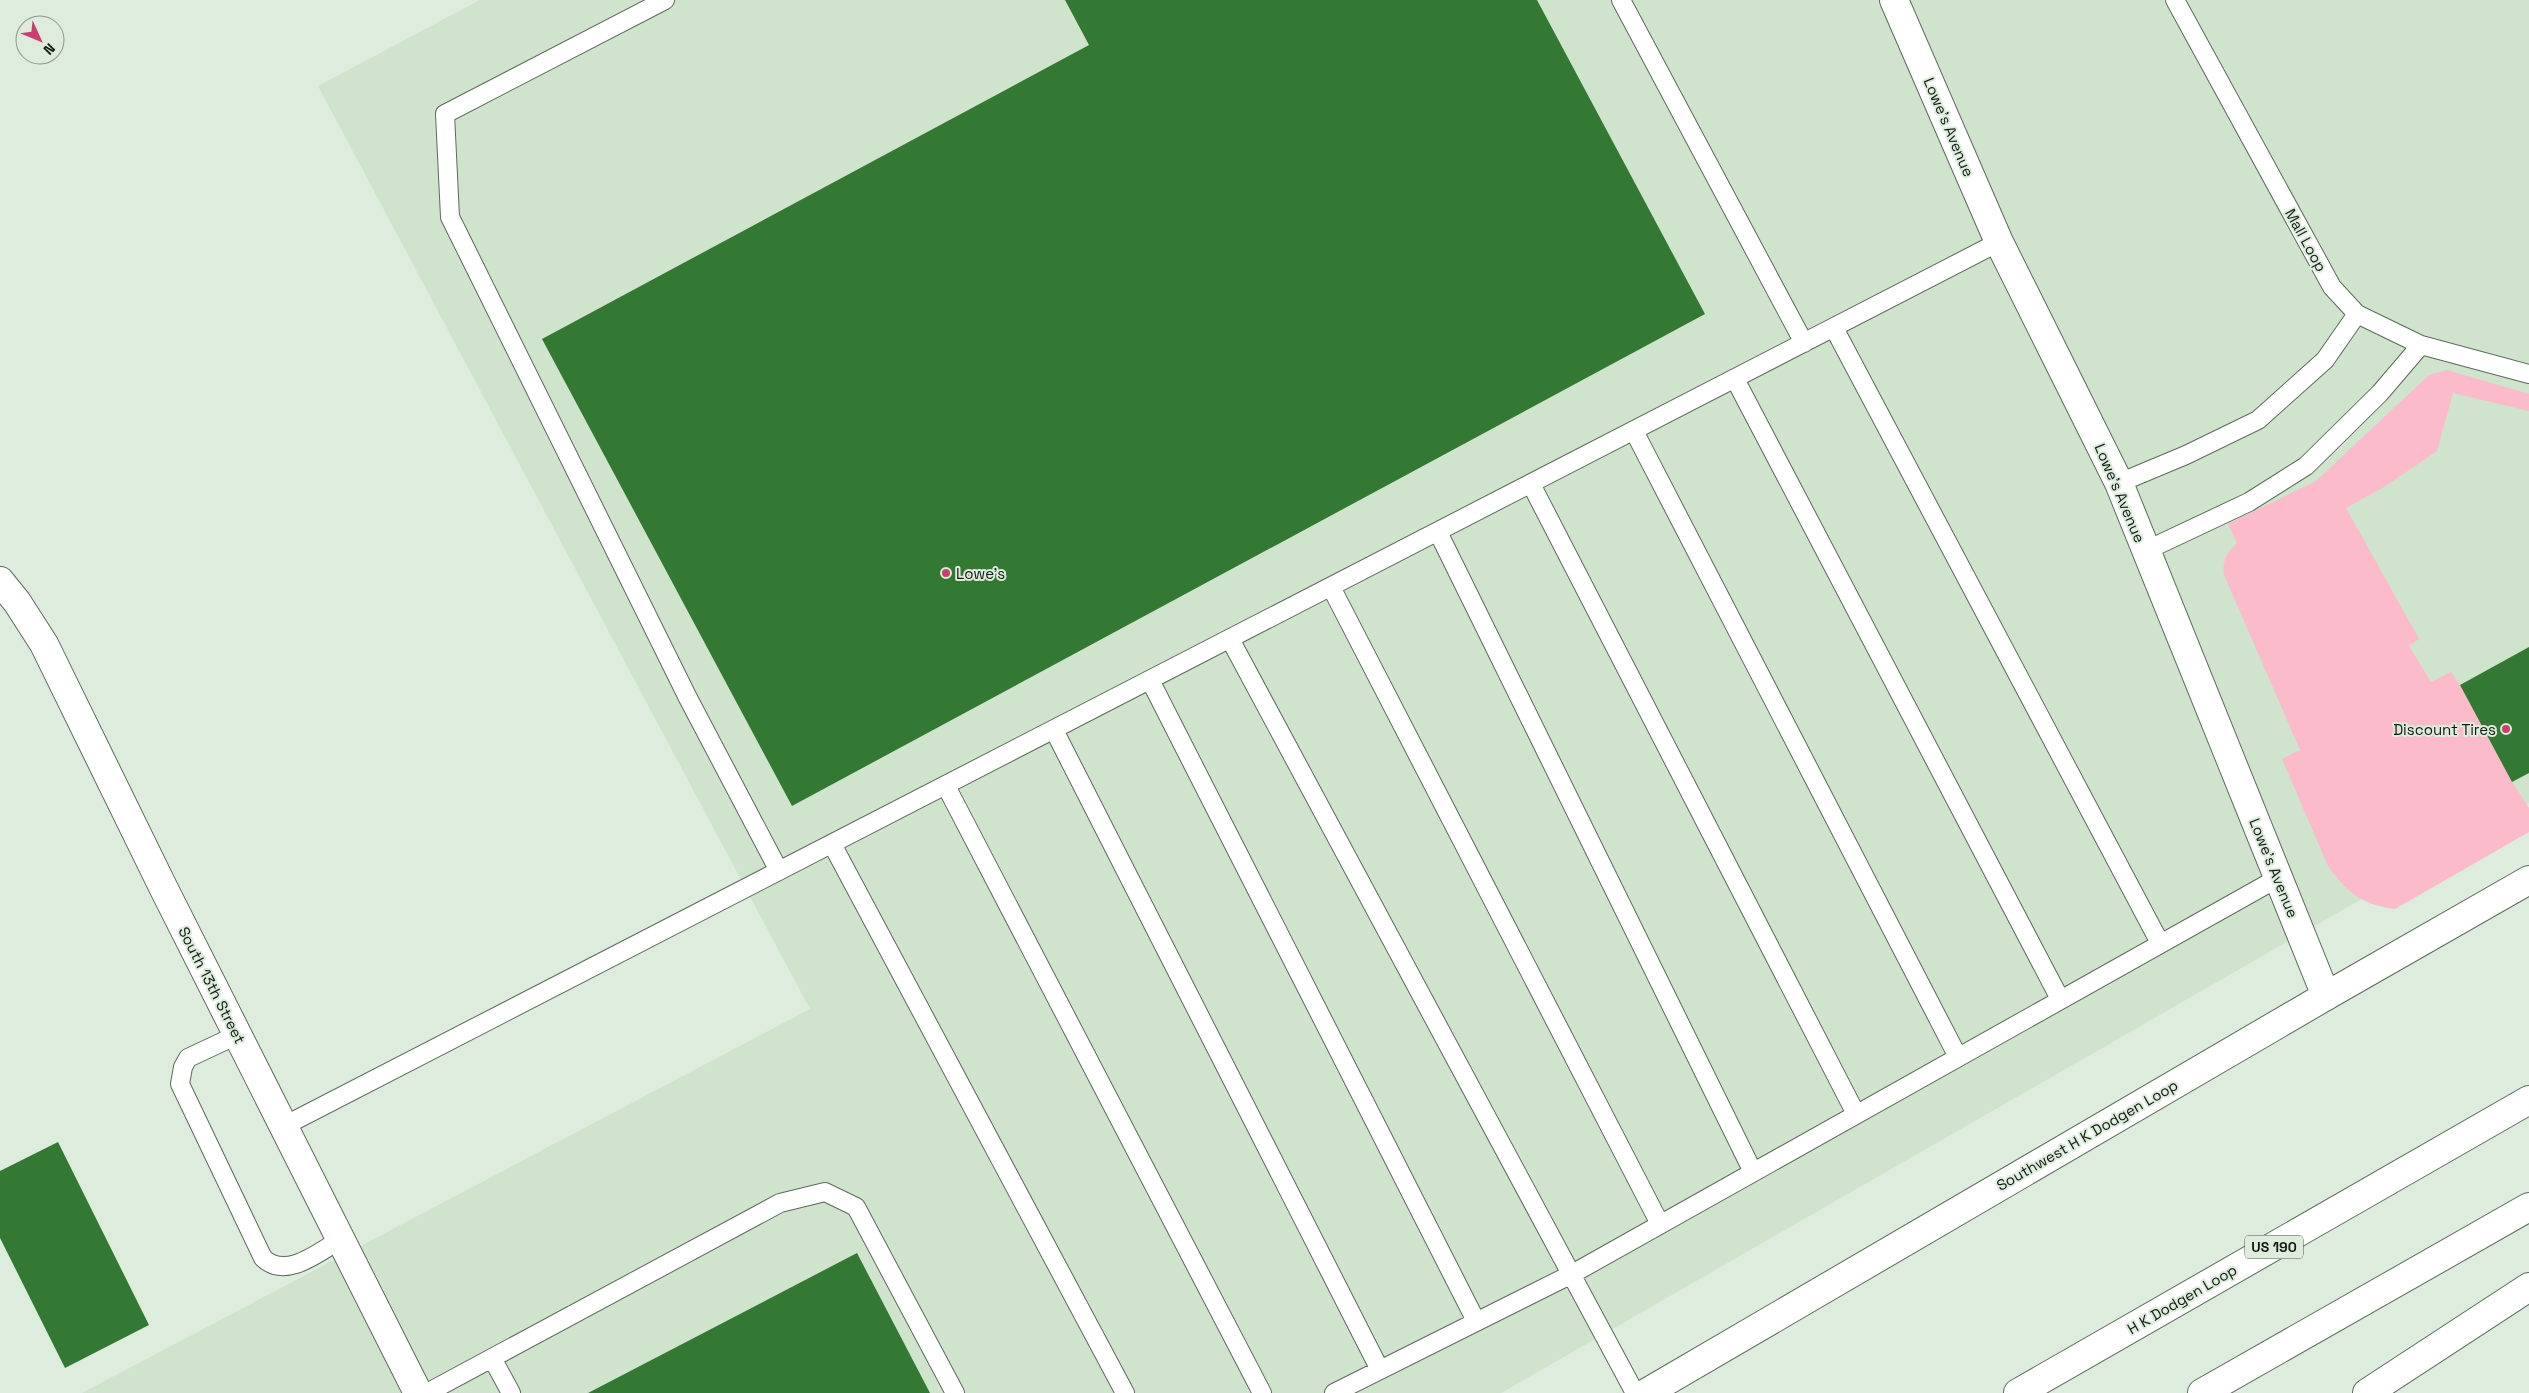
<svg xmlns="http://www.w3.org/2000/svg" width="2529" height="1393" viewBox="0 0 2529 1393" font-family="'Space Grotesk',sans-serif">
	<rect width="100%" height="100%" fill="#ddecdc"/>
	<path fill="#cfe3cd" d="M 480,0 L 2529,0 L 2529,803 L 1501,1393 L 82,1393 L 810,1009 L 318,86 Z"/>
	<path fill="#fbbbca" d="M 2447,370 L 2529,394 L 2529,411 L 2453,393 L 2437,451 L 2384,487 L 2346,508 L 2419,639 L 2409,646 L 2431,682 L 2451,672 L 2460,685 L 2512,782 L 2529,808 L 2529,832 L 2395,909 C 2363,905 2347,893 2328,866 L 2282,759 L 2300,750 L 2224,575 C 2222,560 2227,553 2237,543 L 2228,524 L 2316,481 L 2429,375 Z"/>
	<path fill="#347933" d="M 1065,0 L 1537,0 L 1705,314 L 792,806 L 542,339 L 1089,45 Z
		M 2529,647 L 2529,773 L 2512,782 L 2460,685 Z
		M 58,1142 L 149,1325 L 65,1368 L 0,1238 L 0,1171 Z
		M 857,1253 L 930,1393 L 588,1393 Z"/>
	<g fill="none" stroke-linecap="round" stroke-linejoin="round">
		<g stroke="#5d6a5c" stroke-width="20">
			<path id="service" d="M 665,0 L 445,114 L 450,217 L 688,698 L 779,871
				M 1621,0 L 1804,343
				M 2175,0 L 2332,287 L 2357,314 L 2421,345 L 2529,374
				M 1834,328 L 2160,943
				M 1735,379 L 2060,999
				M 1634,431 L 1958,1057
				M 2119,483 L 2186,455 L 2258,420 L 2325,360 L 2357,314
				M 1531,484 L 1856,1114
				M 1438,532 L 1753,1172
				M 2145,551 L 2249,502 L 2306,466 L 2380,393 L 2421,345
				M 1331,587 L 1660,1224
				M 1230,639 L 1635,1393
				M 1150,680 L 1476,1321
				M 1054,730 L 1380,1370
				M 946,786 L 1262,1393
				M 832,844 L 1125,1393
				M 237,1035 L 188,1058 L 183,1067 L 180,1084 L 263,1258 C 286,1280 319,1252 341,1239
				M 284,1126 L 1999,242
				M 492,1358 L 511,1393
				M 427,1393 L 780,1203 L 825,1192 L 856,1207 L 955,1393
				M 1334,1393 L 1572,1274 L 2278,878"/>
		</g>
		<g stroke="#5d6a5c" stroke-width="30">
			<path id="minor" d="M 0,581 L 17,602 L 44,644 L 163,887 L 418,1393"/>
		</g>
		<g stroke="#5d6a5c" stroke-width="30">
			<path id="tertiary" d="M 1894,0 L 1999,242 L 2119,483 L 2326,996"/>
		</g>
		<g stroke="#5d6a5c" stroke-width="30">
			<path id="secondary" d="M 1646,1393 L 2326,996 L 2529,880"/>
		</g>
		<g stroke="#5d6a5c" stroke-width="30">
			<path id="motorway" d="M 2018,1393 L 2529,1100
				M 2202,1393 L 2529,1207
				M 2367,1393 L 2529,1287"/>
		</g>
		<use href="#service" stroke="#fff" stroke-width="18"/>
		<use href="#minor" stroke="#fff" stroke-width="28"/>
		<use href="#tertiary" stroke="#fff" stroke-width="28"/>
		<use href="#secondary" stroke="#fff" stroke-width="28"/>
		<use href="#motorway" stroke="#fff" stroke-width="28"/>
	</g>
	<g fill="#cb3f6f" stroke="#ddecdc" stroke-width="2">
		<circle cx="946" cy="573" r="5"/>
		<circle cx="2506" cy="729" r="5"/>
	</g>
	<g text-anchor="middle" dominant-baseline="central" stroke-width="4" stroke-linejoin="round" paint-order="stroke">
		<rect fill="#ddecdc" stroke="#50584f" stroke-width="1" x="2245" y="1235.5" width="58" height="23" rx="4"/>
		<g font-size="14" font-weight="bold" fill="#131813">
			<text x="2274" y="1247">US 190</text>
		</g>
		<g font-size="15" fill="#131813" stroke="#ddecdc">
			<text transform="translate(1949 127) rotate(67)">Lowe's Avenue</text>
			<text transform="translate(2306 240) rotate(61)">Mall Loop</text>
			<text transform="translate(2120 493) rotate(67)">Lowe's Avenue</text>
			<text transform="translate(2274 868) rotate(68)">Lowe's Avenue</text>
			<text transform="translate(212 985) rotate(63)">South 13th Street</text>
			<text transform="translate(2087 1135) rotate(-30)">Southwest H K Dodgen Loop</text>
			<text transform="translate(2182 1299) rotate(-30)">H K Dodgen Loop</text>
		</g>
		<g font-size="15" fill="#131813" stroke="#ddecdc" text-anchor="start">
			<text x="956" y="573">Lowe's</text>
			<text x="2496" y="729" text-anchor="end">Discount Tires</text>
		</g>
	</g>
	<g transform="translate(40 40) rotate(134)"><circle r="24" fill="#ddecdc" stroke="#8c978c"/>
	<path d="M0-4L9 19L0 12L-9 19Z" fill="#cb3f6f"/>
	<text y="-8" font-size="14" font-weight="bold" text-anchor="middle" fill="#131813">N</text>
	</g>
</svg>
